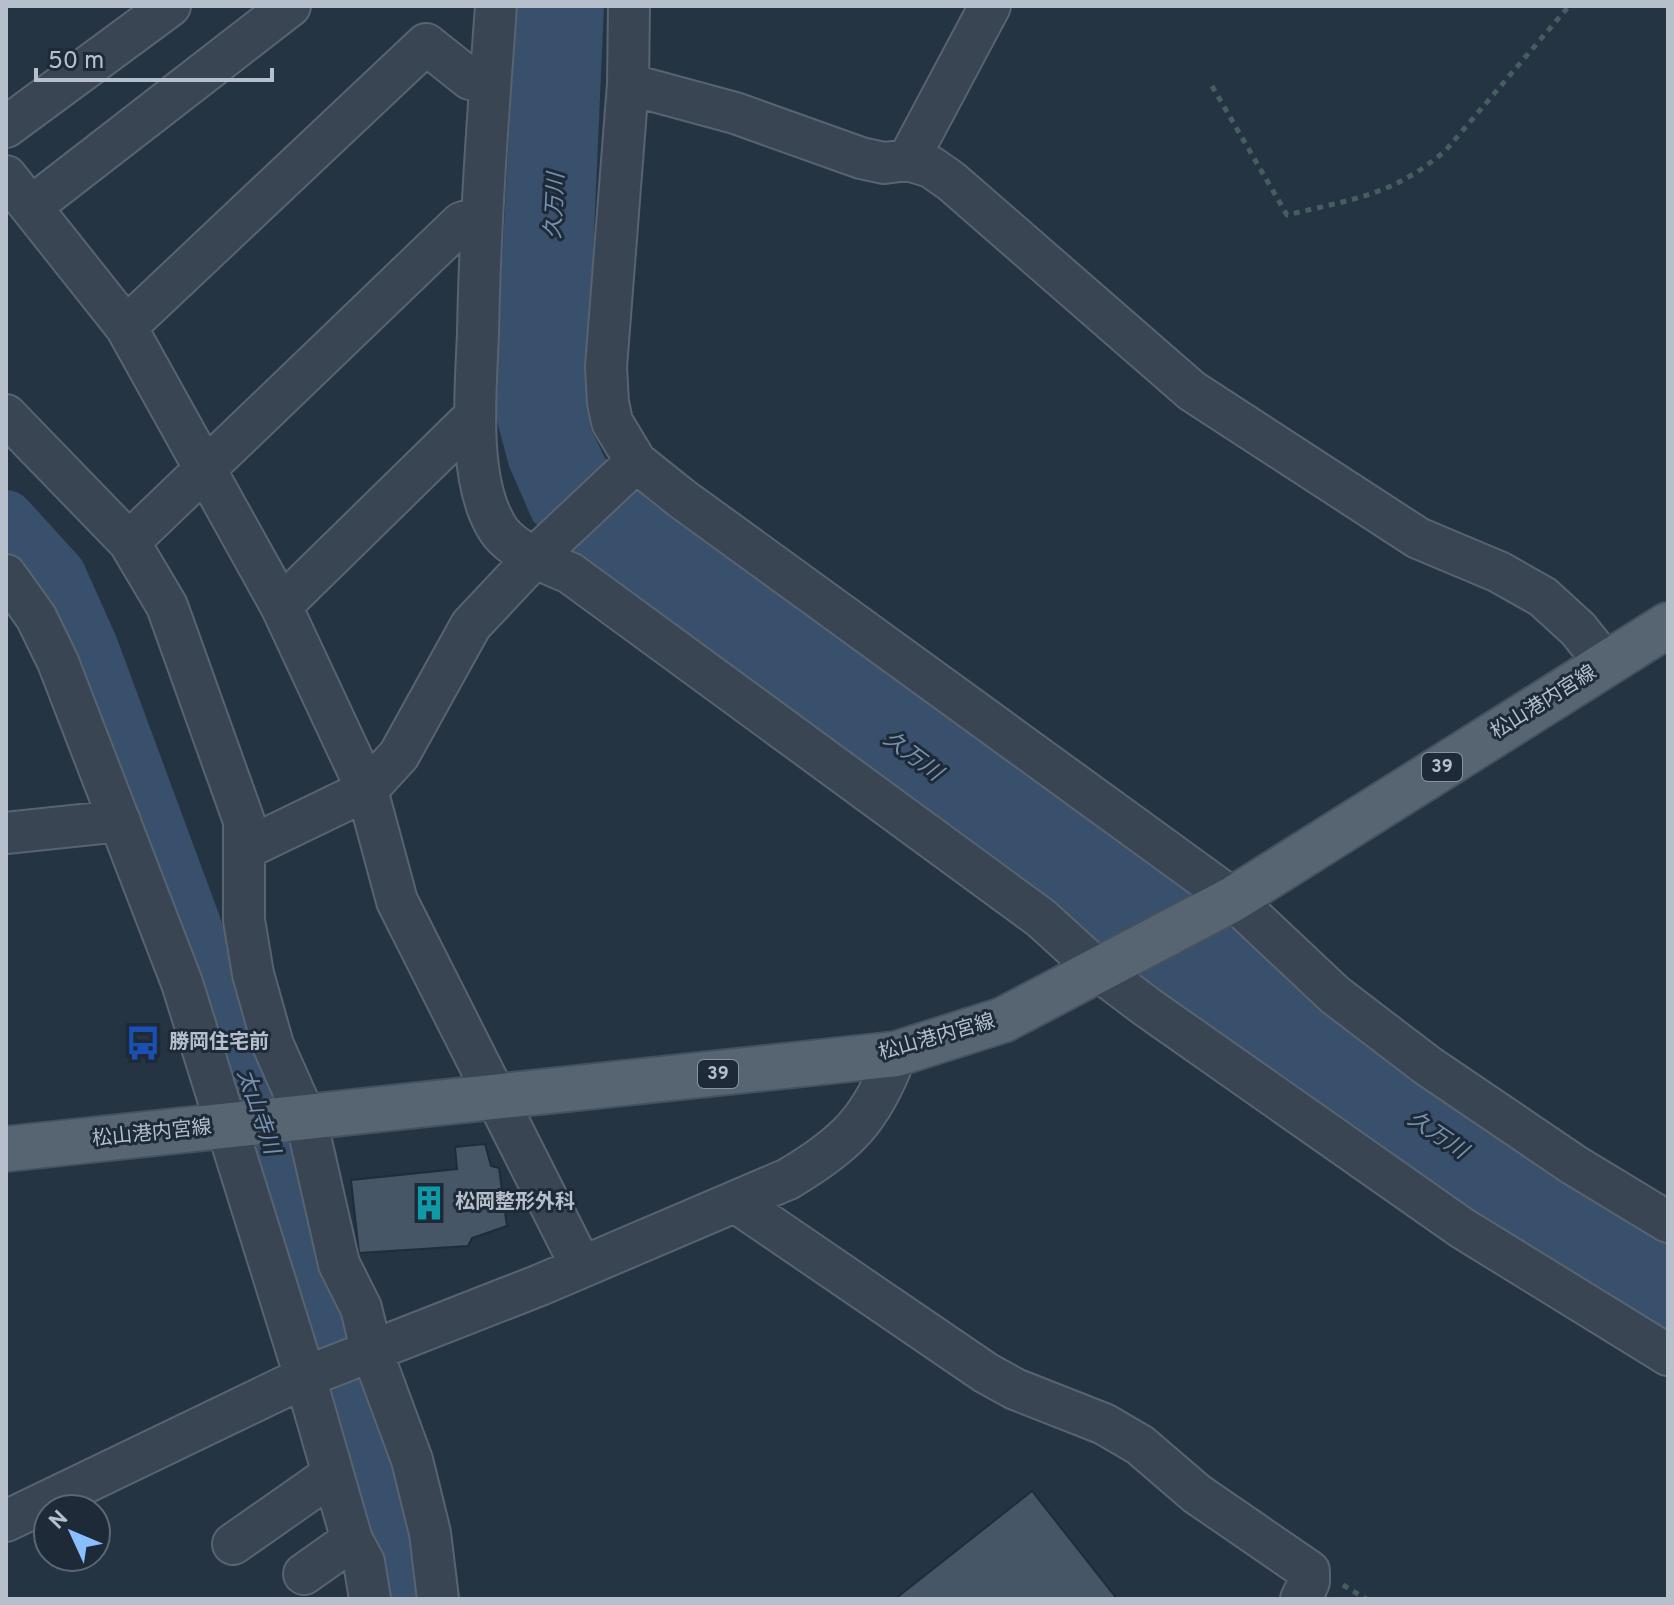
<svg xmlns="http://www.w3.org/2000/svg" width="1674" height="1605" viewBox="0 0 1674 1605" font-family="Overpass,'Noto Sans JP',sans-serif">
	<rect width="100%" height="100%" fill="#253443"/>
	<path fill="#38506b" d="M 516,6 L 604,6 L 588,370 L 590,427 L 605,458 L 649,501 L 1178,882 L 1337,1017 L 1668,1238 L 1668,1341 L 1435,1193 L 576,562 L 533,521 L 509,466 L 494,410 Z"/>
	<g fill="none" stroke-linecap="round" stroke-linejoin="round">
		<path stroke="#38506b" stroke-width="56" d="M 6,518 L 58,575 L 91,649 L 192,922 L 281,1181 L 389,1549 L 392,1599"/>
	</g>
	<path fill="#465667" stroke="#202c3a" stroke-width="2" d="M 485,1144 L 491,1166 L 499,1168 L 507,1226 L 472,1238 L 468,1246 L 359,1253 L 351,1180 L 457,1169 L 455,1147 Z
		M 1032,1491 L 1117,1599 L 895,1599 Z"/>
	<g fill="none" stroke-linecap="round" stroke-linejoin="round">
		<g stroke="#576370" stroke-width="44">
			<path id="minor" d="M 496,6 C 488,115 480,224 478,333 C 476,388 467,475 495,524 C 508,550 545,562 570,573 L 1041,918 L 1098,970 L 1147,1007 L 1462,1228 L 1668,1355
				M 629,6 L 628,84 L 606,367 L 608,402 L 612,422 L 636,462 L 681,498 L 1233,899 L 1335,995 L 1428,1066 L 1574,1165 L 1668,1222
				M 628,84 L 735,113 L 861,158 L 884,163 L 908,160 L 931,167 L 951,181 L 1192,391 L 1418,538 L 1499,572 L 1543,597 L 1578,629 L 1606,664
				M 6,127 L 170,6
				M 908,160 L 990,6
				M 6,176 L 126,327 L 281,606 L 367,790 L 397,901 L 581,1266
				M 32,206 L 290,6
				M 126,327 L 426,44 L 470,79 L 490,84
				M 6,415 L 129,542 L 167,606 L 244,821 L 244,920 L 253,974 L 273,1045 L 306,1119 L 339,1264 L 361,1308 L 371,1349 L 412,1460 L 430,1533 L 438,1599
				M 129,542 L 461,223 L 481,216
				M 6,575 L 36,617 L 58,662 L 182,983 L 305,1377 L 352,1540 L 364,1562 L 370,1599
				M 281,606 L 475,416
				M 6,833 L 120,821
				M 245,849 L 367,790 L 399,755 L 471,625 L 535,557 L 636,462
				M 737,1203 L 986,1373 L 1015,1389 L 1104,1424 L 1140,1445 L 1197,1494 L 1309,1571 L 1309,1582 L 1301,1599
				M 6,1521 L 305,1377 L 540,1285 L 788,1179 C 847,1144 872,1119 896,1054
				M 233,1544 L 333,1474
				M 304,1574 L 352,1540"/>
		</g>
		<g stroke="#46515f" stroke-width="48">
			<path id="major" d="M 6,1149 L 896,1054 L 1003,1020 L 1233,899 L 1668,625"/>
		</g>
		<path stroke="#455f61" stroke-width="5" stroke-dasharray="6 6" stroke-linecap="butt" d="M 1212,86 L 1287,215 C 1352,199 1393,196 1446,150 L 1569,6
			M 1343,1585 L 1366,1599"/>
		<use href="#minor" stroke="#394553" stroke-width="40"/>
		<use href="#major" stroke="#576573" stroke-width="44"/>
	</g>
	<defs>
		<g id="bus-bare" transform="scale(2.76)"><path d="M-5-6H5V4H4V6H2V4H-2V6H-4V4H-5ZM-3.5-4V0h7V-4ZM-3.5 1.2v1.5H-2V1.2ZM2 1.2v1.5H3.5V1.2Z" fill="#1a4fb4" stroke="#1e2a38" stroke-width="2.5" paint-order="stroke"/></g>
		<g id="building-bare" transform="scale(2.76)"><path d="M-4-6H4V6H1V3H-1V6H-4ZM-2.5-4.3h1.7v1.8h-1.7ZM.8-4.3h1.7v1.8H.8ZM-2.5-1h1.7V.8h-1.7ZM.8-1h1.7V.8H.8Z" fill="#0f9aa8" stroke="#1e2a38" stroke-width="2.5" paint-order="stroke"/></g>
	</defs>
	<g fill-rule="evenodd">
		<use href="#bus-bare" x="143" y="1043"/>
		<use href="#building-bare" x="429" y="1203"/>
	</g>
	<g text-anchor="middle" dominant-baseline="central" stroke-width="6" stroke-linejoin="round" paint-order="stroke">
		<g fill="#1e2a38" stroke="#8893a0" stroke-width="2">
			<rect x="1422" y="753" width="40" height="28" rx="6"/>
			<rect x="698" y="1060" width="40" height="28" rx="6"/>
		</g>
		<g font-size="18" font-weight="bold" fill="#b6c0cd">
			<text x="1442" y="767">39</text>
			<text x="718" y="1074">39</text>
		</g>
		<g font-size="20" fill="#b6c0cd" stroke="#1e2a38">
			<text transform="translate(1544 703) rotate(-32)">松山港内宮線</text>
			<text transform="translate(937 1038) rotate(-16)">松山港内宮線</text>
			<text transform="translate(152 1134) rotate(-6)">松山港内宮線</text>
		</g>
		<g font-size="20" font-weight="bold" fill="#b6c0cd" stroke="#1e2a38" text-anchor="start">
			<text x="169" y="1043">勝岡住宅前</text>
			<text x="455" y="1203">松岡整形外科</text>
		</g>
		<g font-size="22" font-style="italic" fill="#7593b1" stroke="#1e2a38">
			<text transform="translate(556 206) rotate(-87)">久万川</text>
			<text transform="translate(912 757) rotate(37)">久万川</text>
			<text transform="translate(257 1112) rotate(71)">太山寺川</text>
			<text transform="translate(1437 1136) rotate(34)">久万川</text>
		</g>
	</g>
	<rect width="1674" height="1605" fill="none" stroke="#b6c0cd" stroke-width="16"/>
	<g transform="translate(72 1533) rotate(314)"><circle r="38" fill="#1e2a38" stroke="#5b6674" stroke-width="2"/>
	<path d="M0-6L14 30L0 20L-14 30Z" fill="#8abefe"/>
	<text y="-12" font-size="22" font-weight="bold" text-anchor="middle" fill="#b6c0cd">N</text>
	</g>
	<path d="M36 68v12h236v-12" fill="none" stroke="#b6c0cd" stroke-width="4"/>
	<text x="48" y="68" font-size="24" fill="#b6c0cd" stroke="#1e2a38" stroke-width="6" paint-order="stroke">50 m</text>
</svg>
